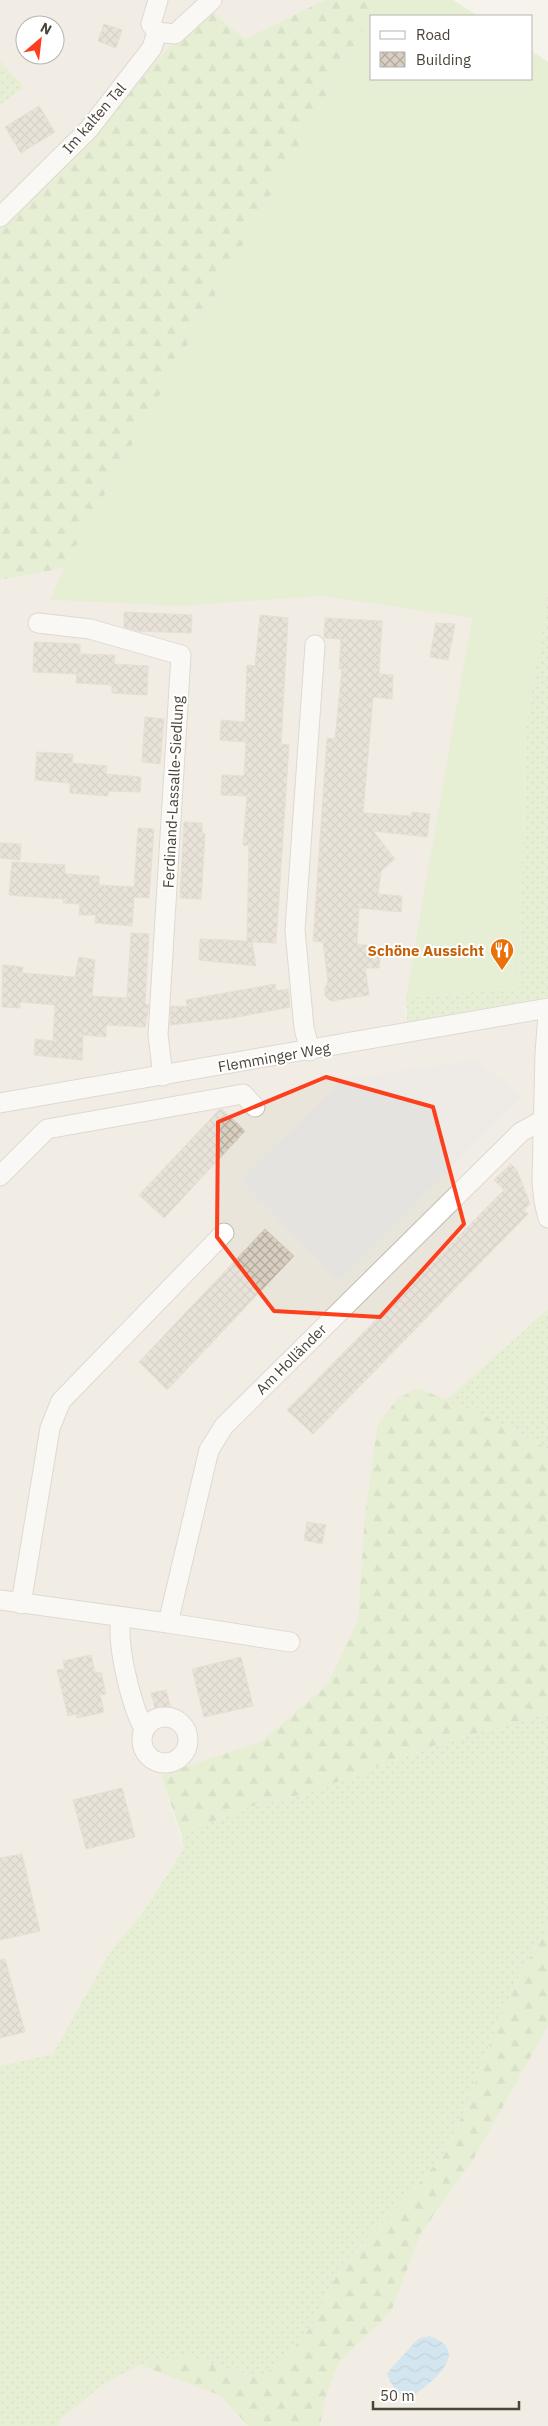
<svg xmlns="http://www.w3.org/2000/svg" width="548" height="2426" viewBox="0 0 548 2426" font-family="'IBM Plex Sans',sans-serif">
	<defs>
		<pattern id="grass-dots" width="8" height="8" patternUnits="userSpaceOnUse" patternTransform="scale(1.25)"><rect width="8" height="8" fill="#d2eab5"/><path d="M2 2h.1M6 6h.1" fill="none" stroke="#b6ca9c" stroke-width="1.8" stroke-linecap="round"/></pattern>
		<pattern id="forest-firs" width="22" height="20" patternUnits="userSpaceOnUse" patternTransform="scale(1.25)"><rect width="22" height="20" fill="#d2eab5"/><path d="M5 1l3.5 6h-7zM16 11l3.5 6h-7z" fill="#b6ca9c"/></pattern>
		<pattern id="water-waves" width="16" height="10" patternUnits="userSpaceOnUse" patternTransform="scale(1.25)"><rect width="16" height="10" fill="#a9d4f2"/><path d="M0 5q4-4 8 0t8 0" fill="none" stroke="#8caec5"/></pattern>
		<pattern id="building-cross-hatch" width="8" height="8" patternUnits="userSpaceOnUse" patternTransform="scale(1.25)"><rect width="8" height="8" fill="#d8cfc1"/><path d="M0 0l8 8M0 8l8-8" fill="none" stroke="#b1aa9e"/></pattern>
	</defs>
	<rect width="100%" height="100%" fill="#f6f3ec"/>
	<path fill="#eae5da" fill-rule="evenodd" d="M 0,0 L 325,0 L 245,39 L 208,8 L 0,220 L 0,105 L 24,87 L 0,61 ZM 25,25 L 55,25 L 55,55 L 25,55 Z
		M 64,568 L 50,600 L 181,606 L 321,596 L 472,618 L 405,1011 L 407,1022 L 548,997 L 548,1309 L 445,1401 L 417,1388 L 377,1425 L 365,1514 L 358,1620 L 328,1684 L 262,1741 L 161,1775 L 184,1848 L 144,1911 L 110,1952 L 53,2054 L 0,2066 L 0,580 Z
		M 548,2026 L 548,2426 L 320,2426 L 325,2399 L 339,2362 L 391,2312 L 421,2233 L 473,2160 Z
		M 140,2365 L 221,2396 L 248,2426 L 58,2426 L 61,2419 L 102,2385 Z"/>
	<path fill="url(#grass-dots)" d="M 0,61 L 24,87 L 0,105 Z
		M 548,593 L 548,997 L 407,1022 L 406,998 L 519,988 L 526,727 Z
		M 548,1309 L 548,1449 L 514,1429 L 445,1401 Z
		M 548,1713 L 548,1926 L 526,1964 L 496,2027 L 468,2102 L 445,2153 L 401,2204 L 343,2263 L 310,2328 L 281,2364 L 257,2377 L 186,2356 L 140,2365 L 102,2385 L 61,2419 L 58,2426 L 0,2426 L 0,2066 L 53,2054 L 110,1952 L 144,1911 L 184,1848 L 181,1834 L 249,1807 L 311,1792 L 442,1743 Z"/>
	<path fill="url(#forest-firs)" d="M 325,0 L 379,0 L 64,568 L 0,580 L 0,220 L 208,8 L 245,39 Z
		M 418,1388 L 514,1429 L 548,1449 L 548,1713 L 442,1743 L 311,1792 L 249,1807 L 181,1834 L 161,1775 L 262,1741 L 328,1684 L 358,1620 L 365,1514 L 377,1426 L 397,1399 Z
		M 548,1926 L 548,2026 L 473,2160 L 421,2233 L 391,2312 L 339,2362 L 325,2399 L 320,2426 L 248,2426 L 221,2396 L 140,2365 L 186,2356 L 257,2377 L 281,2364 L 310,2328 L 343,2263 L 401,2204 L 445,2153 L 468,2102 L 496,2027 L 526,1964 Z"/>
	<path fill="#d2eab5" d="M 379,0 L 453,0 L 478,16 L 372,16 L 372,79 L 532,79 L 532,51 L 548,62 L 548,593 L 526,727 L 519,988 L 406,998 L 472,618 L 321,596 L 181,606 L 50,600 L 64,568 Z"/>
	<path fill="#e5e3e0" d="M 475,1060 L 523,1096 L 339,1281 L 240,1180 L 343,1079 Z"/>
	<path fill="url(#water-waves)" d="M 429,2336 C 475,2351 429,2385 408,2399 C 399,2395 389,2383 387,2373 L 418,2339 Z"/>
	<path fill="url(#building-cross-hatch)" stroke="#d3c7b4" d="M 104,24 L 122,30 L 116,48 L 98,41 Z
		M 39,106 L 55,132 L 21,153 L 5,127 Z
		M 124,612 L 192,615 L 191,633 L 137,631 L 124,627 Z
		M 260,615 L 288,618 L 281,744 L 289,745 L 276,943 L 252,942 L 256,966 L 199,960 L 200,939 L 247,941 L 249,846 L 243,845 L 247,796 L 221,795 L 222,775 L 244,776 L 246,742 L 220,740 L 221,720 L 245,722 L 247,665 L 255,666 Z
		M 325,618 L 382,621 L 379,674 L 393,675 L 392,699 L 373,697 L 363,813 L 412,816 L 412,812 L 430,814 L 427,837 L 373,831 L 395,859 L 381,871 L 378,894 L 402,896 L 401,912 L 359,908 L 357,944 L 381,947 L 379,968 L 365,968 L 369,995 L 331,1001 L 325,996 L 325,988 L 328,981 L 323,942 L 313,941 L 327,738 L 335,739 L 342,669 L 339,669 L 341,639 L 324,638 Z
		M 436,623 L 455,624 L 448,660 L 430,657 Z
		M 34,642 L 80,644 L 80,654 L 115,655 L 114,664 L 148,666 L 147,695 L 112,693 L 112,685 L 76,683 L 77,674 L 33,672 Z
		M 145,717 L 164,719 L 160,764 L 142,762 Z
		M 37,752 L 73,754 L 72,763 L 107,766 L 106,774 L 141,777 L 140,792 L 108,791 L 108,796 L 70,793 L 70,783 L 35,780 Z
		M 184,822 L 202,823 L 202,833 L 205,834 L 201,899 L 180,898 Z
		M 138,828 L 154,829 L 149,898 L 134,897 L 132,926 L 95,923 L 96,915 L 79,915 L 80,904 L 63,903 L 64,899 L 9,895 L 12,862 L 65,865 L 65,874 L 99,876 L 99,885 L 134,887 Z
		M 0,843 L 21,844 L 20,860 L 0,858 Z
		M 131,933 L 149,934 L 145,1004 L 149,1005 L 145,1027 L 106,1025 L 106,1037 L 83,1035 L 82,1060 L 34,1055 L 35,1039 L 53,1041 L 55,1005 L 20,1002 L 20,1008 L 2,1007 L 3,965 L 23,967 L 22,973 L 75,977 L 79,957 L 95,960 L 92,996 L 127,998 Z
		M 275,984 L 276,991 L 288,989 L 290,1007 L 232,1018 L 170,1025 L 171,1006 L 187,1007 L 186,1000 Z
		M 222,1109 L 245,1131 L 164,1218 L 139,1195 L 219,1110 Z
		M 511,1164 L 517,1170 L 530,1204 L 524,1210 L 528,1214 L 313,1434 L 287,1410 L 504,1190 L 494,1180 Z
		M 265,1229 L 294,1256 L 167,1390 L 139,1362 Z
		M 307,1522 L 326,1525 L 322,1544 L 304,1540 Z
		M 91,1655 L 95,1673 L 101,1672 L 106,1694 L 100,1695 L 104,1712 L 77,1718 L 76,1714 L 68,1716 L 57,1670 L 65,1669 L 63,1661 Z
		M 241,1657 L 253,1706 L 204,1717 L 192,1669 Z
		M 166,1690 L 171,1708 L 156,1712 L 151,1693 Z
		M 122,1788 L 135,1837 L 86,1849 L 73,1800 Z
		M 22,1854 L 40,1931 L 0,1940 L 0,1858 Z
		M 5,1959 L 25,2032 L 0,2038 L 0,1960 Z"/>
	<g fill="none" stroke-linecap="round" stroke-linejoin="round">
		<g stroke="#c2bbae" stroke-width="21">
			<path id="street" d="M 158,0 L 151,24 L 157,32 L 175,34 L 212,0
				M 0,217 L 89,129 L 152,48 L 157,32
				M 38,623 L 90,629 L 181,655 L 158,1035 L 163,1076
				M 548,1016 L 545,1053 L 542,1182 L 544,1201 L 548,1218
				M 310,1051 L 304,1028 L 295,930 L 315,645
				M 0,1103 L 548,1008
				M 0,1176 L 47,1129 L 243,1094 L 255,1107
				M 0,1600 L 168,1623 L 209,1450 L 224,1426 L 521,1132 L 543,1120
				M 21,1604 L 50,1428 L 61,1401 L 224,1233
				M 121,1617 C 116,1645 131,1704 144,1729
				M 168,1623 L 290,1642
				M142 1740a23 23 0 1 1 46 0a23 23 0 1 1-46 0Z"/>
		</g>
		<use href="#street" stroke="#fff" stroke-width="19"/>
	</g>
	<path d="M0 0H548V2426H0ZM 326,1077 L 433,1107 L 464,1224 L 380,1317 L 274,1311 L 217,1237 L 218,1122 Z" fill="#f6f3ec" fill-opacity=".55" fill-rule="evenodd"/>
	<path fill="none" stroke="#fc3f1d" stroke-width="4" stroke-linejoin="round" d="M 326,1077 L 433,1107 L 464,1224 L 380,1317 L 274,1311 L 217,1237 L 218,1122 Z"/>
	<defs>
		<g id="restaurant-pin" transform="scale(1.25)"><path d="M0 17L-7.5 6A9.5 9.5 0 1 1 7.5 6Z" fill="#e8710a" stroke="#fff"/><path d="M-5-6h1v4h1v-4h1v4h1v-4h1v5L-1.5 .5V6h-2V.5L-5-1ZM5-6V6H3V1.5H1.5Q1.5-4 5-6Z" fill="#fff"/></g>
	</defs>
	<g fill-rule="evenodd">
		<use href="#restaurant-pin" x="502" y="950"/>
	</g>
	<g text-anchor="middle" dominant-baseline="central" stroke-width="4" stroke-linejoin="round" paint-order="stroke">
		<g font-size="15" fill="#4b4439" stroke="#fff">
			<text transform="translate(94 118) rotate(-49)">Im kalten Tal</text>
			<text transform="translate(173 792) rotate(-87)">Ferdinand-Lassalle-Siedlung</text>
			<text transform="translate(274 1057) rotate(-10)">Flemminger Weg</text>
			<text transform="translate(291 1359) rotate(-45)">Am Holländer</text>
		</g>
		<g font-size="15" font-weight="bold" fill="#c56008" stroke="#fff" text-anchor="end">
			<text x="484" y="950">Schöne Aussicht</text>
		</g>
	</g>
	<rect x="370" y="15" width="162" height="65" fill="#ffffff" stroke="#b7b4b0"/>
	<rect x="380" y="31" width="25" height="8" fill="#ffffff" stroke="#b7b4b0"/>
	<text x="416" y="40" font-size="15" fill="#4b4439">Road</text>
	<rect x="380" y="52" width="25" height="15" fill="url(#building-cross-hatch)" stroke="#b7b4b0"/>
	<text x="416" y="65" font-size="15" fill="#4b4439">Building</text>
	<g transform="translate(40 40) rotate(28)"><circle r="24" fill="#ffffff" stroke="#b7b4b0"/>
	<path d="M0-4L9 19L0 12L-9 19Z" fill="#fc3f1d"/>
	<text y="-8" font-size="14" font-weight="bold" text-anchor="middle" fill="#4b4439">N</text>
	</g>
	<path d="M373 2401v8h146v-8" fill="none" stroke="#4b4439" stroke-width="2.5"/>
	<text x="380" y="2401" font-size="15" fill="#4b4439" stroke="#ffffff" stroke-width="4" paint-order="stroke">50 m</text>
</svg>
